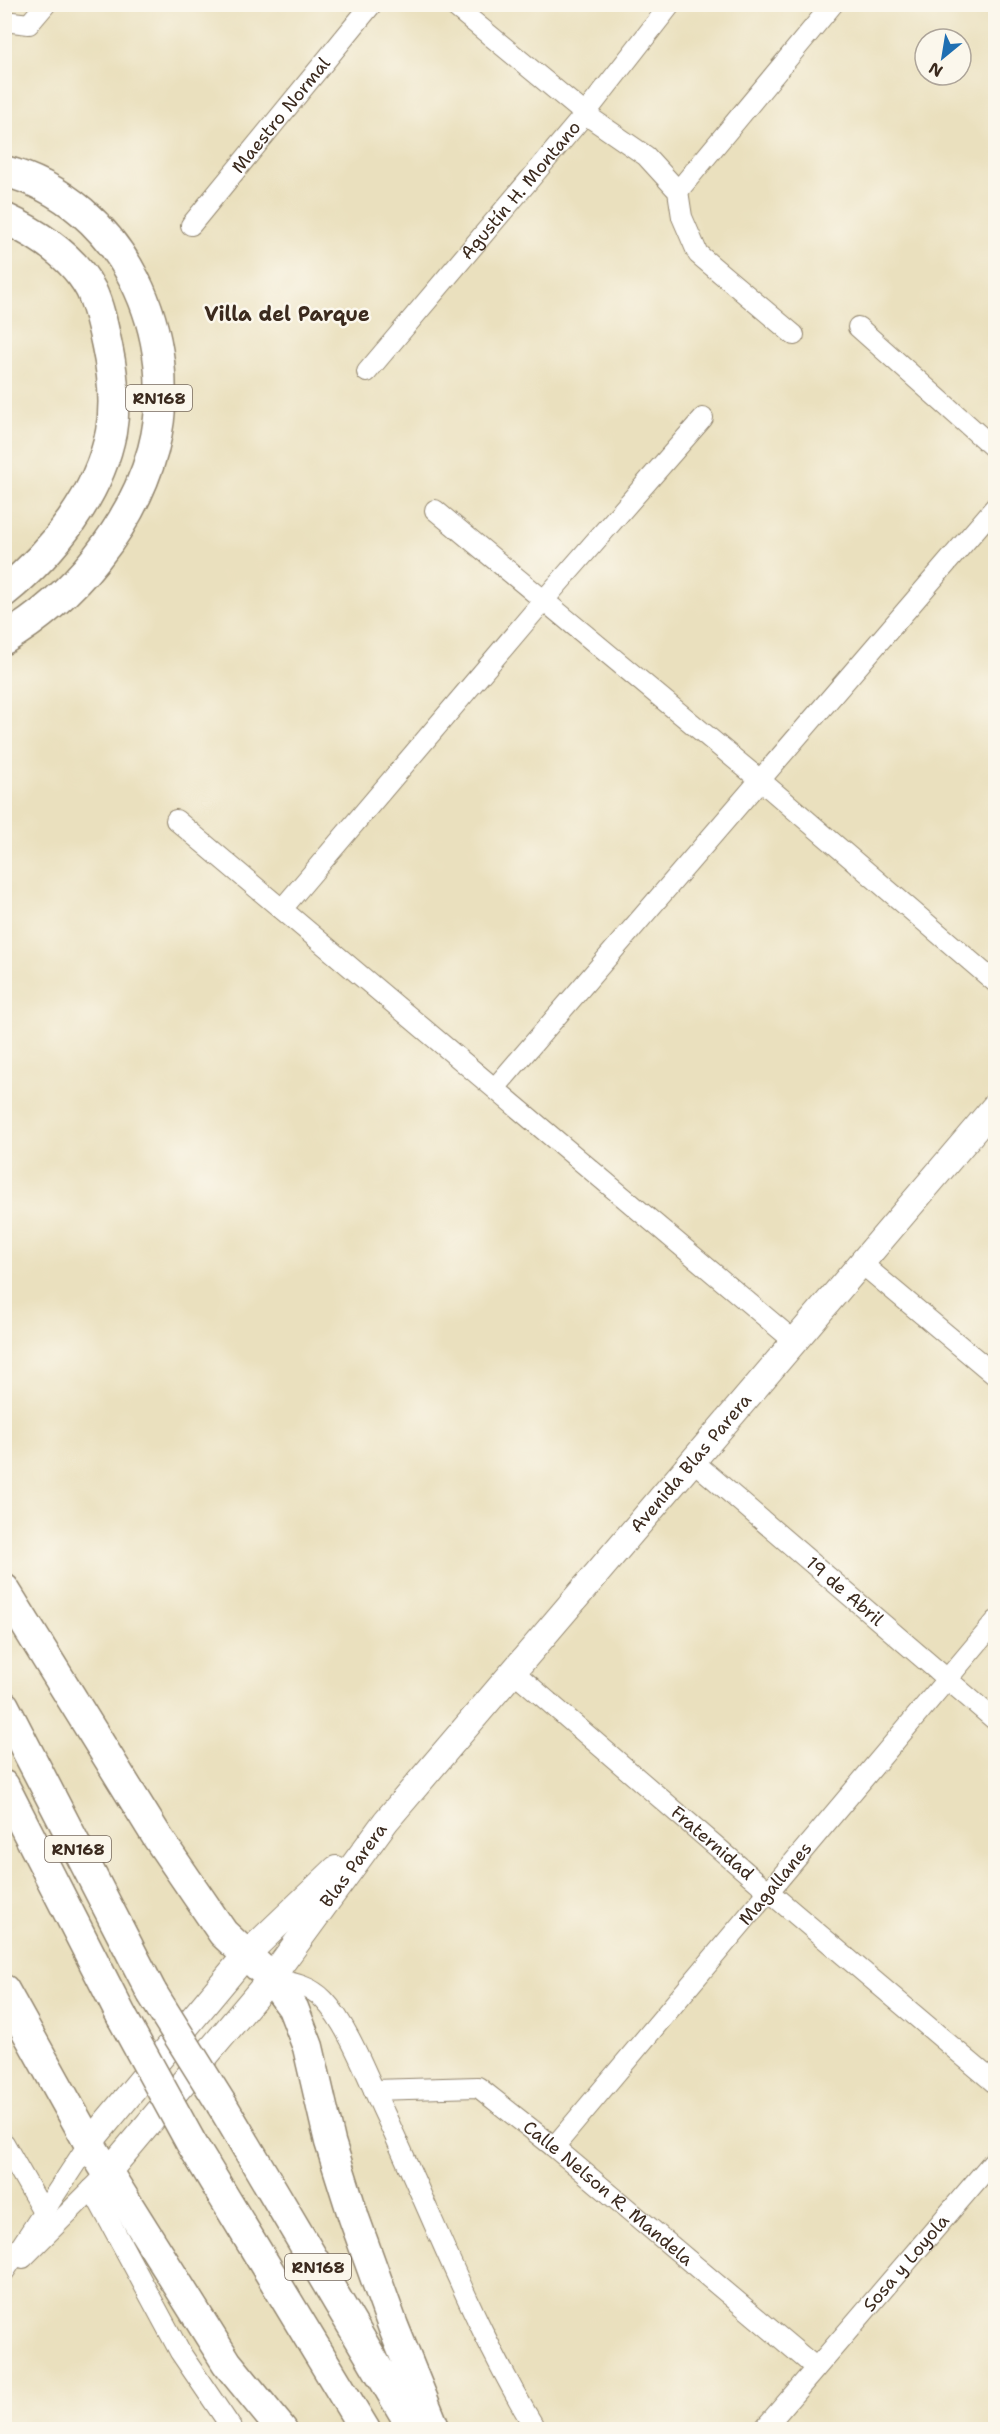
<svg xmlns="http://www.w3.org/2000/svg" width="1000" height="2434" viewBox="0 0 1000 2434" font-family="'Shantell Sans',sans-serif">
	<rect width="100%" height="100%" fill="#fbf7ec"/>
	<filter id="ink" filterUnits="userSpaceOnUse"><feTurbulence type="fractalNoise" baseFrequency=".0167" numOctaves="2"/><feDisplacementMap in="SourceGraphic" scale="12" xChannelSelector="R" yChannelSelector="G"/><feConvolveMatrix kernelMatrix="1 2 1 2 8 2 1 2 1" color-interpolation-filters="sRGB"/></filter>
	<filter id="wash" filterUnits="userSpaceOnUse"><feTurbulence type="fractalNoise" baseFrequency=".008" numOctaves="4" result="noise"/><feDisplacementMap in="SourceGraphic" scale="24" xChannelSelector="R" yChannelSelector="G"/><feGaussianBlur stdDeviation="1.35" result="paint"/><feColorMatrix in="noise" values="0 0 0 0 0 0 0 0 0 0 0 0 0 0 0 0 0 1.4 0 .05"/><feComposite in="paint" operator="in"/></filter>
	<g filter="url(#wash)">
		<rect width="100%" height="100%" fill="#eae0be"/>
	</g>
	<g filter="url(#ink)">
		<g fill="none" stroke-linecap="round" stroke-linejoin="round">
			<g stroke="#92856e" stroke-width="22">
				<g id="minor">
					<path d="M 452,4 L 585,114 L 646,156 L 678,191 L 682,217 L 698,254 L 794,335"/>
					<path d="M 4,21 L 29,24 L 46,4"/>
					<path d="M 678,191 L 833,4"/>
					<path id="s1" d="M 191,225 L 372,4"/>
					<path d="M 858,327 L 996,450"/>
					<path id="s2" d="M 367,372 L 585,114 L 671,4"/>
					<path d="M 435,510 L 760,780 L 996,983"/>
					<path d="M 176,820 L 794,1341"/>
					<path d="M 282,909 L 544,600 L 703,418"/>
					<path d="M 495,1088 L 996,506"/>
					<path d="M 861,1263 L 996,1376"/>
					<path id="s3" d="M 693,1461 L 996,1721"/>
					<path id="s4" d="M 514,1672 L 768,1891 L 996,2084"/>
					<path d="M 271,1978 C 290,1982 310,1985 324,2000 C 348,2025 367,2076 382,2108 C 433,2216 474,2328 536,2430"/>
					<path id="s5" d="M 374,2090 L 478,2087 L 554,2147 L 815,2367"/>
					<path d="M 4,2143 L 44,2213"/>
					<path id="s6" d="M 554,2147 L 996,1621"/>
					<path d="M 92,2189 L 180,2352 L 233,2430"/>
					<path d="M 23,2258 L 100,2181"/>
					<path d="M 4,2272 L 89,2143"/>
					<path id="s7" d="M 763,2430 L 996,2158"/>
				</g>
			</g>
			<g stroke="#92856e" stroke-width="28">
				<g id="major">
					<path d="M 89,2143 L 245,1956 L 336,1869"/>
					<path id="s8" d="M 108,2172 L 271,1978 L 386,1821 L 996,1105"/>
				</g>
			</g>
			<g stroke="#92856e" stroke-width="33">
				<path id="highway" d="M 4,171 C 123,202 183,336 153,450 C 132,527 72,599 4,639
					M 4,218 C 36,233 74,257 91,290 C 99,307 103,327 107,346 C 113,374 116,404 111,432 C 99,495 53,552 4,592
					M 4,1589 L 158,1838 L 223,1933 L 271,1978 L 293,2008 L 308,2047 L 330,2142 L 354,2218 L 393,2326 L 435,2430
					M 4,1706 L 152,1993
					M 4,1786 L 122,2017
					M 4,1990 L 89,2143 L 227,2363 L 282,2430
					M 222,2105 L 414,2430
					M 190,2141 L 365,2430"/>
			</g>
			<use href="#minor" stroke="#fff" stroke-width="20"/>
			<use href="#major" stroke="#fff" stroke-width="26"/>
			<use href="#highway" stroke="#fff" stroke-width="30"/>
			<g stroke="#92856e" stroke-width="33" stroke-linecap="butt">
				<path id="highway-bridge" d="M 152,1993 L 222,2105
					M 122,2017 L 190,2141"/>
			</g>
			<use href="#highway-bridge" stroke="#fff" stroke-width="30"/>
		</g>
	</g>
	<g text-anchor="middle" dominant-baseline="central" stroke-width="5" stroke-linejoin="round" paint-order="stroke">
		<g fill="#fbf7ec" stroke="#75685c" stroke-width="1.5">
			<rect x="126" y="385" width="66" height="26" rx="4.5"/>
			<rect x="45" y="1836" width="66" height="26" rx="4.5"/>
			<rect x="285" y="2254" width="66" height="26" rx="4.5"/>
		</g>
		<g font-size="16" font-weight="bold" fill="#3b2a1e">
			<text x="159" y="398">RN168</text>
			<text x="78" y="1849">RN168</text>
			<text x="318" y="2267">RN168</text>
		</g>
		<g font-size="18" fill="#3b2a1e" stroke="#fbf7ec">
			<text stroke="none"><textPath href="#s1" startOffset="142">Maestro Normal</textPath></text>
			<text stroke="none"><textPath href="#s2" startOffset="238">Agustín H. Montano</textPath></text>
			<text stroke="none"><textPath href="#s8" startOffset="918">Avenida Blas Parera</textPath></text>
			<text stroke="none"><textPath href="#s3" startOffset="200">19 de Abril</textPath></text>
			<text stroke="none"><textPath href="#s4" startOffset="262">Fraternidad</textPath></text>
			<text stroke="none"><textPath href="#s8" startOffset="393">Blas Parera</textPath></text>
			<text stroke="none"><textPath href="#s6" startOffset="344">Magallanes</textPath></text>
			<text stroke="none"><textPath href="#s5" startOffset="272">Calle Nelson R. Mandela</textPath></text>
			<text stroke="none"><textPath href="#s7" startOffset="220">Sosa y Loyola</textPath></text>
		</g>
		<g font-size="20" font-weight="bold" fill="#3b2a1e" stroke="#fbf7ec">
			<text x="287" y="314">Villa del Parque</text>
		</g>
	</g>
	<rect width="1000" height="2434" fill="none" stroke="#fbf7ec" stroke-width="24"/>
	<g transform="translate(943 57) rotate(210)"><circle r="28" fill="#fbf7ec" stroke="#aea59a" stroke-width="1.5"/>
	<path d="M0-4.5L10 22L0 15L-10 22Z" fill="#1f6fb2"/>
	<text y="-9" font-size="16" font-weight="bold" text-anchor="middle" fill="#3b2a1e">N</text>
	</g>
</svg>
